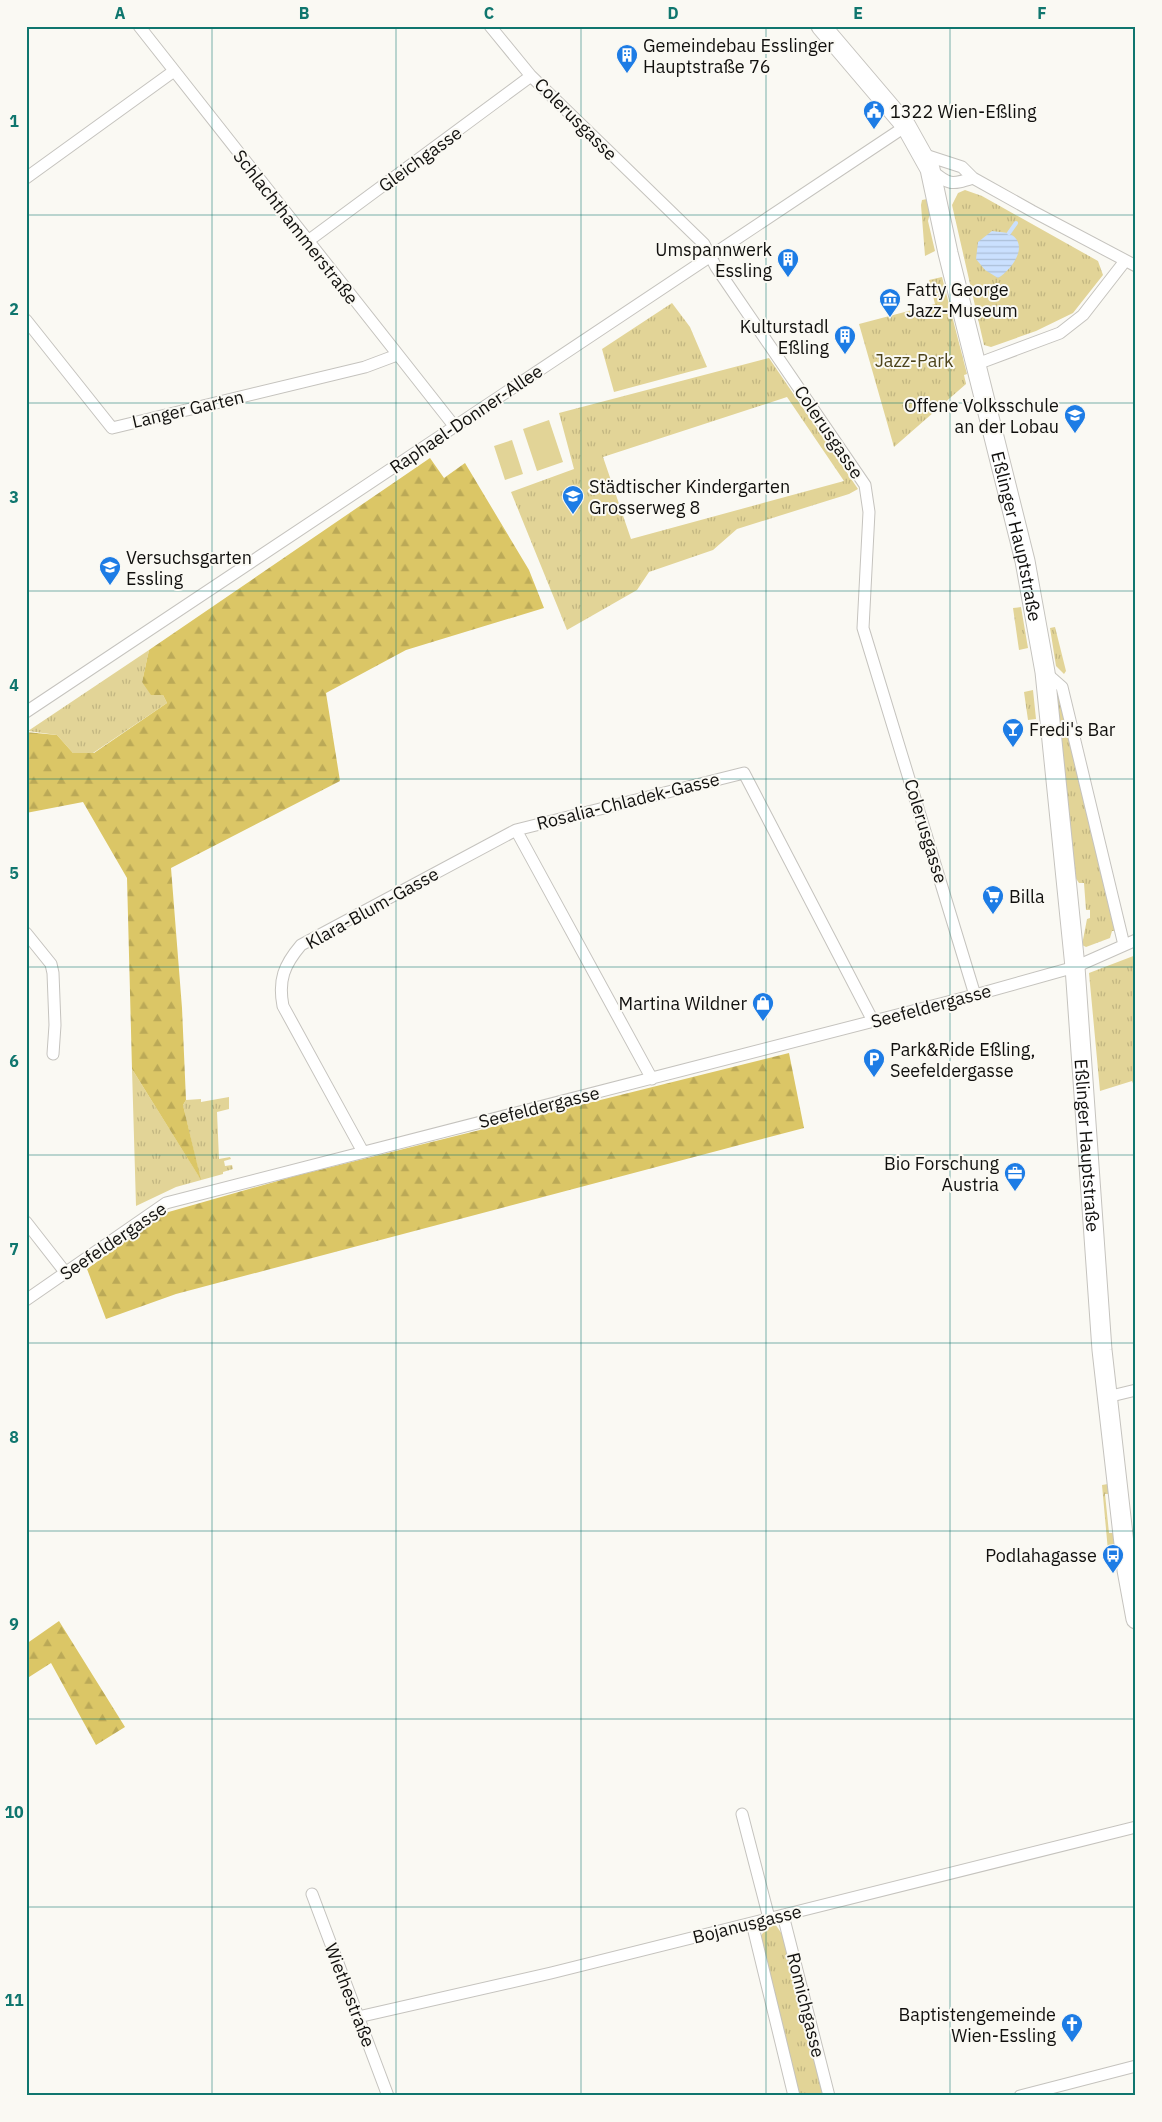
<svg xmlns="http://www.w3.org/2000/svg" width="1162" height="2122" viewBox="0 0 1162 2122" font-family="'IBM Plex Sans',sans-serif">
	<defs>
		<pattern id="grass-tufts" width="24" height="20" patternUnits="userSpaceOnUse" patternTransform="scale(1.25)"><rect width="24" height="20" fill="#e2d497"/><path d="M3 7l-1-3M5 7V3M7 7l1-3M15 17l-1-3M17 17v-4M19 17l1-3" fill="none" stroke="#c1b581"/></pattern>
		<pattern id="forest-firs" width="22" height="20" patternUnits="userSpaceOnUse" patternTransform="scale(1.25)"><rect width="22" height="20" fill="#dbc666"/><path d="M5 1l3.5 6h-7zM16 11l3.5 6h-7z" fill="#bba957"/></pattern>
		<pattern id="water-rules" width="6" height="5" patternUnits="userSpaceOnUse" patternTransform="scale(1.25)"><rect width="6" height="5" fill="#cae0fe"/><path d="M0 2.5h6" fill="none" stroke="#acbfd8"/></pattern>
	</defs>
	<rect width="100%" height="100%" fill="#faf9f3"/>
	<path fill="url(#grass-tufts)" fill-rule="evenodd" d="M 965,190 L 982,196 L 1098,261 L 1103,275 L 1073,313 L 1036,331 L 991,347 L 984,345 L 952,205 L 958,193 Z
		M 927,199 L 930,213 L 928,221 L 935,251 L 925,256 L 921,205 L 922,200 Z
		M 942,277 L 967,374 L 964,375 L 966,384 L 894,447 L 859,324 L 935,304 L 929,280 Z
		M 672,303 L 690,327 L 707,367 L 614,392 L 602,349 Z
		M 769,358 L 858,489 L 849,494 L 737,529 L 713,550 L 649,572 L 637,590 L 567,630 L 511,492 L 574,469 L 559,413 ZM 787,397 L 844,481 L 631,539 L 603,457 Z
		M 1021,607 L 1028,648 L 1019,650 L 1013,608 Z
		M 1055,627 L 1066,671 L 1064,674 L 1056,666 L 1050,628 Z
		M 149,650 L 142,682 L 163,695 L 167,703 L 93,753 L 73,753 L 57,735 L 28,731 Z
		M 1054,688 L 1057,688 L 1115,931 L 1112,931 L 1110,938 L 1086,947 L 1082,945 L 1087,919 L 1090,918 L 1090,910 L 1086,910 L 1084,883 L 1079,883 L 1071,871 Z
		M 1033,690 L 1036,719 L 1028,720 L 1024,692 Z
		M 1136,955 L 1136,1091 L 1132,1081 L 1100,1091 L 1089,973 Z
		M 132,1069 L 200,1178 L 183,1105 L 186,1100 L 201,1099 L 201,1102 L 229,1097 L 229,1109 L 217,1112 L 219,1159 L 230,1157 L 231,1159 L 224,1161 L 225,1166 L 232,1165 L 233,1169 L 223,1172 L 223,1174 L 176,1187 L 136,1206 Z
		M 1108,1484 L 1109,1494 L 1105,1494 L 1109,1533 L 1114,1533 L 1115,1550 L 1108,1551 L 1102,1485 Z
		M 775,1924 L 782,1934 L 824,2096 L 798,2096 L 760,1937 L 768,1926 Z"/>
	<path fill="url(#forest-firs)" d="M 430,458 L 444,478 L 465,463 L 529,570 L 544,608 L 406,650 L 326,693 L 340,781 L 171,868 L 182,1008 L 186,1100 L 183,1105 L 201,1180 L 132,1069 L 127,878 L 83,802 L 26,813 L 26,732 L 57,735 L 73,753 L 94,753 L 167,703 L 163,695 L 151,695 L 142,682 L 149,650 Z
		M 789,1053 L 804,1128 L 176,1294 L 106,1319 L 87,1269 L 165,1213 L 295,1176 Z
		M 59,1621 L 125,1727 L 96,1745 L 51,1663 L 26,1679 L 26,1644 Z"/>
	<path fill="#e2d497" d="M 549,420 L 563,462 L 537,471 L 523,429 Z
		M 512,440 L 523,474 L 505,480 L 494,446 Z"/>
	<path fill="url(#water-rules)" d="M 992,231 C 997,232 1004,232 1008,233 C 1032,243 1011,271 998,278 L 985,270 L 976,259 L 978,242 Z"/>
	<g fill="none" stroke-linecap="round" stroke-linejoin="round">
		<path stroke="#cae0fe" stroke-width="4" d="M 1009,233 L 1016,223"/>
		<g stroke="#c5c3be" stroke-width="13">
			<path id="street" d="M 139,26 L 455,427
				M 490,26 L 531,76 L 704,244 L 716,267 L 865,485 L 869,512 L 863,628 L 975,995
				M 922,154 L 962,167 L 973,178 L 1032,211 L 1136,266
				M 931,170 C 949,185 951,185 973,178
				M 26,178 L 174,71
				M 308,241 L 531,76
				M 26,320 L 112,428 L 365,367 L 397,355
				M 977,364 L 1060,333 L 1083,315 L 1125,261
				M 1045,672 L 1062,687 L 1124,945
				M 26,712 L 906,126
				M 26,933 L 51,964 L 53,973 L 55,1025 L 53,1054
				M 652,1079 L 516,830 L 744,773 L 873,1021
				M 363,1152 L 283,1006 C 278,980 284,965 301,945 L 516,830
				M 26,1222 L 65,1272
				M 26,1300 L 166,1203 L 975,995 L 1075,967 L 1136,940
				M 1107,1397 L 1136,1390
				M 742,1814 L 769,1918
				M 312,1894 L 388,2096
				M 783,1915 L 829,2096
				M 752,1923 L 794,2096
				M 358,2017 L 551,1973 L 1136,1827
				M 1020,2096 L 1136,2066"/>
		</g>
		<g stroke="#c5c3be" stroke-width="21">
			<g id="primary">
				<path id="s1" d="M 821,26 L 906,126 L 930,169 L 948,253 L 1025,561 L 1045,672 L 1075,967 L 1102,1350 L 1127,1570 L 1136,1619"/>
			</g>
		</g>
		<use href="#street" stroke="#fff" stroke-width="11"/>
		<use href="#primary" stroke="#fff" stroke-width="19"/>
	</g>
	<path fill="none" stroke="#0f766e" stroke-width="1" stroke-opacity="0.55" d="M 212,26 L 212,2096M 396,26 L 396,2096M 581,26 L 581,2096M 766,26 L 766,2096M 950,26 L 950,2096M 26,215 L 1136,215M 26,403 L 1136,403M 26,591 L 1136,591M 26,779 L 1136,779M 26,967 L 1136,967M 26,1155 L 1136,1155M 26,1343 L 1136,1343M 26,1531 L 1136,1531M 26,1719 L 1136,1719M 26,1907 L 1136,1907"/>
	<defs>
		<g id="building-pin" transform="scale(1.125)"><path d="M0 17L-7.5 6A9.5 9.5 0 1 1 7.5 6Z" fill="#1d7ce5" stroke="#faf9f3"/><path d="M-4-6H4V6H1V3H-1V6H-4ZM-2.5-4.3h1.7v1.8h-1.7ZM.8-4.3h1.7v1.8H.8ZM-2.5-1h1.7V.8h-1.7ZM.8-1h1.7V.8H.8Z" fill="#fff"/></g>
		<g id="civic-pin" transform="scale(1.125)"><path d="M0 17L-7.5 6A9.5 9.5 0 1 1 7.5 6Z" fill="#1d7ce5" stroke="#faf9f3"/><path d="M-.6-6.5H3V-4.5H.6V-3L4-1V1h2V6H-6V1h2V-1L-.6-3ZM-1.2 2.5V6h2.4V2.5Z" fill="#fff"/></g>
		<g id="museum-pin" transform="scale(1.125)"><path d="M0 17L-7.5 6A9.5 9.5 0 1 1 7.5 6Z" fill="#1d7ce5" stroke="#faf9f3"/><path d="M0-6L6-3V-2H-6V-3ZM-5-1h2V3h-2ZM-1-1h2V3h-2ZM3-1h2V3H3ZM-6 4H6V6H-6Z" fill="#fff"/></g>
		<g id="school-pin" transform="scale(1.125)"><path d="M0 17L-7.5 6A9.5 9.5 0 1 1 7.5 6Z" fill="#1d7ce5" stroke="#faf9f3"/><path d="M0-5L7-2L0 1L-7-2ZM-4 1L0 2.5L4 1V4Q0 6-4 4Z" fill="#fff"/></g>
		<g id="university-pin" transform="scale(1.125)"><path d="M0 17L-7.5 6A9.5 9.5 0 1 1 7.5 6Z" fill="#1d7ce5" stroke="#faf9f3"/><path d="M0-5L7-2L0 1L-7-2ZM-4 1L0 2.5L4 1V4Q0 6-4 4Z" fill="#fff"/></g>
		<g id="bar-pin" transform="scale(1.125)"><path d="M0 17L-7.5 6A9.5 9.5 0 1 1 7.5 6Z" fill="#1d7ce5" stroke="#faf9f3"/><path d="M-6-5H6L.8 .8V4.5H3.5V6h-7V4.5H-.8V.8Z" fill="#fff"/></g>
		<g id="supermarket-pin" transform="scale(1.125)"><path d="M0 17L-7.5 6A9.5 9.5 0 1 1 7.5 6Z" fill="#1d7ce5" stroke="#faf9f3"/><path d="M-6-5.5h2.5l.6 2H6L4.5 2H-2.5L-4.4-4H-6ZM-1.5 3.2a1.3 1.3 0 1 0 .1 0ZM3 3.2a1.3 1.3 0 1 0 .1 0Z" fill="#fff"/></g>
		<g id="shop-pin" transform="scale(1.125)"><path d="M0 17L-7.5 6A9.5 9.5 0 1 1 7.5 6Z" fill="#1d7ce5" stroke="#faf9f3"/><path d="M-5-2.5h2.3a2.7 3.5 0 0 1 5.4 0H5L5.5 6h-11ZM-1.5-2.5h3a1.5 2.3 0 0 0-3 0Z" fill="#fff"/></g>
		<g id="parking-pin" transform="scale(1.125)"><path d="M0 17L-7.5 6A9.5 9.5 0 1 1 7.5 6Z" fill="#1d7ce5" stroke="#faf9f3"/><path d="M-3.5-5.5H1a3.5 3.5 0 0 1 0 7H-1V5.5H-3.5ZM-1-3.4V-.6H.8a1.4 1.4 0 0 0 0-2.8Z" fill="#fff"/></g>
		<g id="office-pin" transform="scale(1.125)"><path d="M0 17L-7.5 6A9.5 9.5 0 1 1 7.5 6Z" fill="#1d7ce5" stroke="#faf9f3"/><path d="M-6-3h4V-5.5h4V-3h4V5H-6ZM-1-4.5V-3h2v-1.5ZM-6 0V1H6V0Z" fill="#fff"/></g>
		<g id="bus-pin" transform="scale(1.125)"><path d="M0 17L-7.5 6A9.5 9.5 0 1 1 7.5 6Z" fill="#1d7ce5" stroke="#faf9f3"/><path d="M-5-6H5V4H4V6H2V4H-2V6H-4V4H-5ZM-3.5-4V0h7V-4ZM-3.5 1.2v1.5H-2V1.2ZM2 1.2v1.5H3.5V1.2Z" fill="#fff"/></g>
		<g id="church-pin" transform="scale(1.125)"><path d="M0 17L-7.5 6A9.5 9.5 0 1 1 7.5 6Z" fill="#1d7ce5" stroke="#faf9f3"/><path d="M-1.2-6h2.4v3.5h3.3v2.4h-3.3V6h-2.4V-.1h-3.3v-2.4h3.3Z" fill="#fff"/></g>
	</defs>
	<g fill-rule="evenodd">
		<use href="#building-pin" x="627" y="55"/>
		<use href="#civic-pin" x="874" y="111"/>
		<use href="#building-pin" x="788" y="259"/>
		<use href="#museum-pin" x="890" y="299"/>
		<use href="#building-pin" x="845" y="336"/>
		<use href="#school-pin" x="1075" y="415"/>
		<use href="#school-pin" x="573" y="496"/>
		<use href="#university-pin" x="110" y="567"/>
		<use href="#bar-pin" x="1013" y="729"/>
		<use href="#supermarket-pin" x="993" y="896"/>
		<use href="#shop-pin" x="763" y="1003"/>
		<use href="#parking-pin" x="874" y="1059"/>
		<use href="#office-pin" x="1015" y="1173"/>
		<use href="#bus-pin" x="1113" y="1555"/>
		<use href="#church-pin" x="1072" y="2024"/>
	</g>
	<g text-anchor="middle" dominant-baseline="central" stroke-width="4" stroke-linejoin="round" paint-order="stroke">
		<g font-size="18" fill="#11100e" stroke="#faf9f3" text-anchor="start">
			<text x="643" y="45">Gemeindebau Esslinger<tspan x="643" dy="21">Hauptstraße 76</tspan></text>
			<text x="890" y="111">1322 Wien-Eßling</text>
			<text x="772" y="249" text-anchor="end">Umspannwerk<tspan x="772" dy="21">Essling</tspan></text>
			<text x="906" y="289">Fatty George<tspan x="906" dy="21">Jazz-Museum</tspan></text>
			<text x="829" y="326" text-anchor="end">Kulturstadl<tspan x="829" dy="21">Eßling</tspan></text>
			<text x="1059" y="405" text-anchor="end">Offene Volksschule<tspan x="1059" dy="21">an der Lobau</tspan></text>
			<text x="589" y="486">Städtischer Kindergarten<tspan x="589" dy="21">Grosserweg 8</tspan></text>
			<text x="126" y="557">Versuchsgarten<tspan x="126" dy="21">Essling</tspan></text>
			<text x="1029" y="729">Fredi's Bar</text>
			<text x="1009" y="896">Billa</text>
			<text x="747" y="1003" text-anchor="end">Martina Wildner</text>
			<text x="890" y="1049">Park&amp;Ride Eßling,<tspan x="890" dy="21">Seefeldergasse</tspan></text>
			<text x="999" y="1163" text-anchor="end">Bio Forschung<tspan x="999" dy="21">Austria</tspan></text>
			<text x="1097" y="1555" text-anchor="end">Podlahagasse</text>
			<text x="1056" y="2014" text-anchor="end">Baptistengemeinde<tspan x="1056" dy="21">Wien-Essling</tspan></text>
		</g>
		<g font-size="18" fill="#11100e" stroke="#faf9f3">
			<text transform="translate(576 119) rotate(45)">Colerusgasse</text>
			<text transform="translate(420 159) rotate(-36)">Gleichgasse</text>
			<text transform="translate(296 227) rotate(52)">Schlachthammerstraße</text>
			<text transform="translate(188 409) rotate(-13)">Langer Garten</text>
			<text transform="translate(466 419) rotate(-34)">Raphael-Donner-Allee</text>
			<text transform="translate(829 432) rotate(56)">Colerusgasse</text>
			<text stroke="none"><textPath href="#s1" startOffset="558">Eßlinger Hauptstraße</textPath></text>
			<text transform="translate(628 801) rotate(-14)">Rosalia-Chladek-Gasse</text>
			<text transform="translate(926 831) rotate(73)">Colerusgasse</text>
			<text transform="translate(372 908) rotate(-29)">Klara-Blum-Gasse</text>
			<text transform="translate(931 1006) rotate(-15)">Seefeldergasse</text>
			<text transform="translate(539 1107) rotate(-14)">Seefeldergasse</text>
			<text stroke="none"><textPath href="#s1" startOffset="1172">Eßlinger Hauptstraße</textPath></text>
			<text transform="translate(113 1241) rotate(-34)">Seefeldergasse</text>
			<text transform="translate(747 1924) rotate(-14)">Bojanusgasse</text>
			<text transform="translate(350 1995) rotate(69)">Wiethestraße</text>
			<text transform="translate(806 2005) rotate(76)">Romichgasse</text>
		</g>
		<g font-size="18" fill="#4c431a" stroke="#faf9f3">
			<text x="914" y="360">Jazz-Park</text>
		</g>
	</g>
	<rect width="1162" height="2122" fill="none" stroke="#faf9f3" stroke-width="55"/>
	<rect x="28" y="28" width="1106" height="2066" fill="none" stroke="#0f766e" stroke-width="2"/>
	<g font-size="16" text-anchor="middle" font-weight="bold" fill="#0f766e">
		<text x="120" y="19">A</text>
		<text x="304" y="19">B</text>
		<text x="489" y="19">C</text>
		<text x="673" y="19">D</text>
		<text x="858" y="19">E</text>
		<text x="1042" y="19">F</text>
		<text x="14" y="127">1</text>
		<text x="14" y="315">2</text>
		<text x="14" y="503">3</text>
		<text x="14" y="691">4</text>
		<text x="14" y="879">5</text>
		<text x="14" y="1067">6</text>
		<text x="14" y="1255">7</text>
		<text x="14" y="1443">8</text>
		<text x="14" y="1630">9</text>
		<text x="14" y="1818">10</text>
		<text x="14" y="2006">11</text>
	</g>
</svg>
